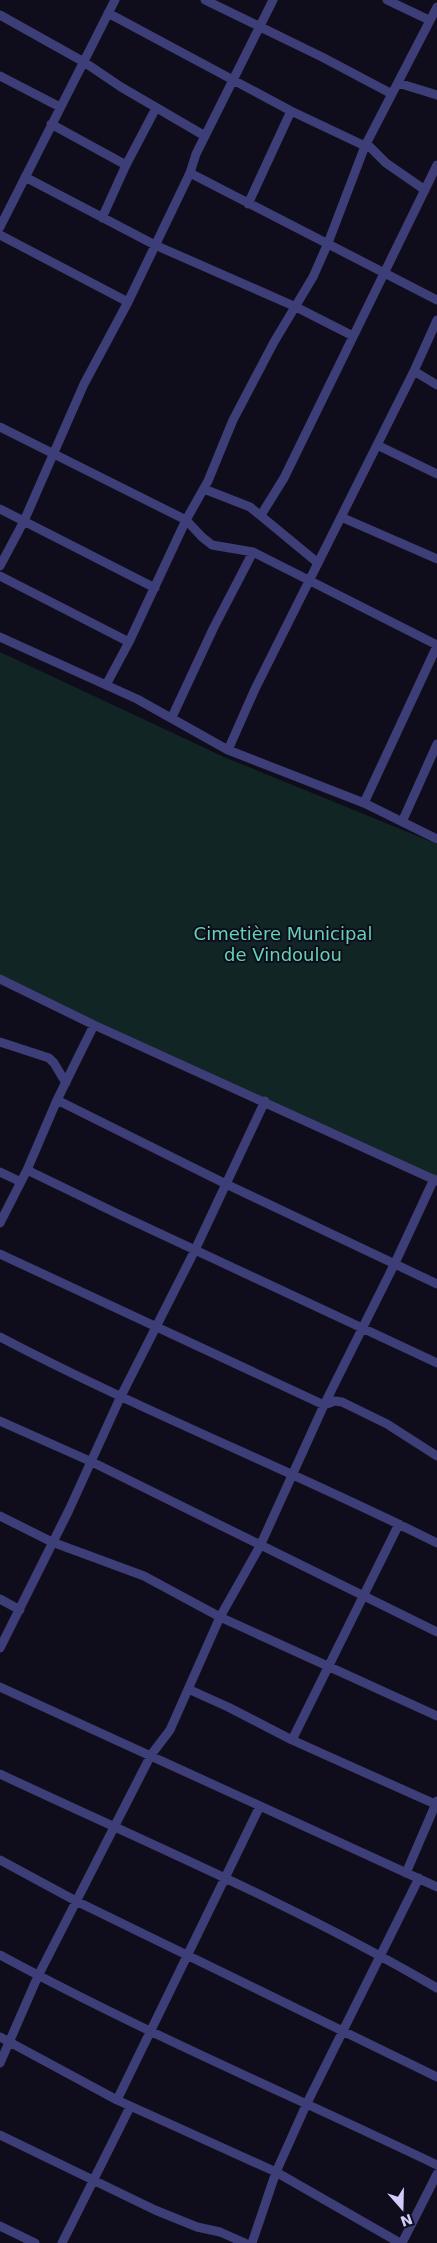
<svg xmlns="http://www.w3.org/2000/svg" width="437" height="2243" font-family="'DejaVu Sans',sans-serif">
	<style>
		.green { fill: #112524 }
		.lines { fill: none; stroke-linecap: round; stroke-linejoin: round }
		.minor { stroke: #3d3d77; stroke-width: 9 }
		.labels { text-anchor: middle; stroke-width: 4; stroke-linejoin: round; paint-order: stroke }
		.park-label { font-size: 18px; fill: #62d2b2; stroke: #0f0d1c }
	</style>
	<rect width="100%" height="100%" fill="#0f0d1c"/>
	<!-- green -->
	<path class="green" d="M0 652 224 757 437 844V1182L0 977Z"/>
	<g class="lines">
		<!-- minor -->
		<path class="minor" d="M205 0 322 57 392 94
			M387 0 429 20
			M108 13 291 111 365 146
			M0 15 84 62 121 87 205 136
			M0 76 60 107
			M398 83 437 95
			M51 124 126 165
			M366 143 386 163 425 190
			M190 173 437 300
			M25 177 155 245 296 307 353 336
			M248 204 291 111
			M102 218 126 165 156 108
			M0 227 115 0
			M0 235 128 302
			M414 371 437 385
			M0 427 186 520 202 537 212 545 253 552 437 645
			M377 445 437 474
			M204 489 250 507 318 563
			M0 509 155 588
			M261 515 284 478 437 165
			M341 517 437 559
			M0 566 24 521 84 384 128 302 190 173 196 154 273 0
			M0 576 129 642
			M0 637 137 699 228 750 364 803 437 839
			M106 685 129 642 186 520 208 481 233 420 274 342 313 277 328 243 365 146 437 7
			M172 717 214 627 253 552
			M228 750 255 689 414 371 437 320
			M364 803 437 646
			M402 822 437 744
			M0 979 94 1025 437 1181
			M0 1042 49 1058 54 1063 66 1083
			M57 1100 226 1184 437 1284
			M27 1170 118 1214 437 1363
			M0 1172 21 1182
			M0 1223 27 1170 57 1100 94 1025
			M0 1254 324 1405 335 1401 342 1402 387 1424 437 1456
			M0 1337C143 1412 293 1471 437 1543
			M0 1421 92 1462 437 1632
			M0 1516 52 1542 144 1576 220 1617 437 1716
			M0 1599 20 1610
			M0 1648 69 1510 120 1398 195 1250 265 1101
			M0 1687 437 1887
			M188 1689 228 1707 292 1740 437 1805
			M292 1740 399 1524
			M0 1774C147 1843 297 1906 437 1988
			M0 1860 76 1901 437 2077
			M406 1873 437 1801
			M0 1955C142 2032 291 2095 437 2165
			M0 2037 117 2100 276 2172 400 2243
			M0 2063 38 1976 151 1755 170 1730 220 1617 260 1546 324 1405 395 1263 434 1179
			M117 2100 260 1806
			M0 2135 155 2210 197 2227 220 2232 245 2243
			M0 2226 35 2243
			M62 2243 130 2107
			M252 2243 276 2172 307 2103 419 1878
			M402 2243 437 2174"/>
	</g>
	<g class="labels">
		<!-- park labels -->
		<g class="park-label">
			<text x="283" y="940">Cimetière Municipal<tspan x="283" dy="21">de Vindoulou</tspan></text>
		</g>
	</g>
	<!-- north arrow -->
	<g transform="translate(402 2208) rotate(160)" stroke="#0f0d1c" stroke-width="4" paint-order="stroke">
	<path d="M0-4L9 19L0 12L-9 19Z" fill="#d1cdfa"/>
	<text y="-8" font-size="14" font-weight="bold" text-anchor="middle" fill="#d1cdfa">N</text>
	</g>
</svg>
